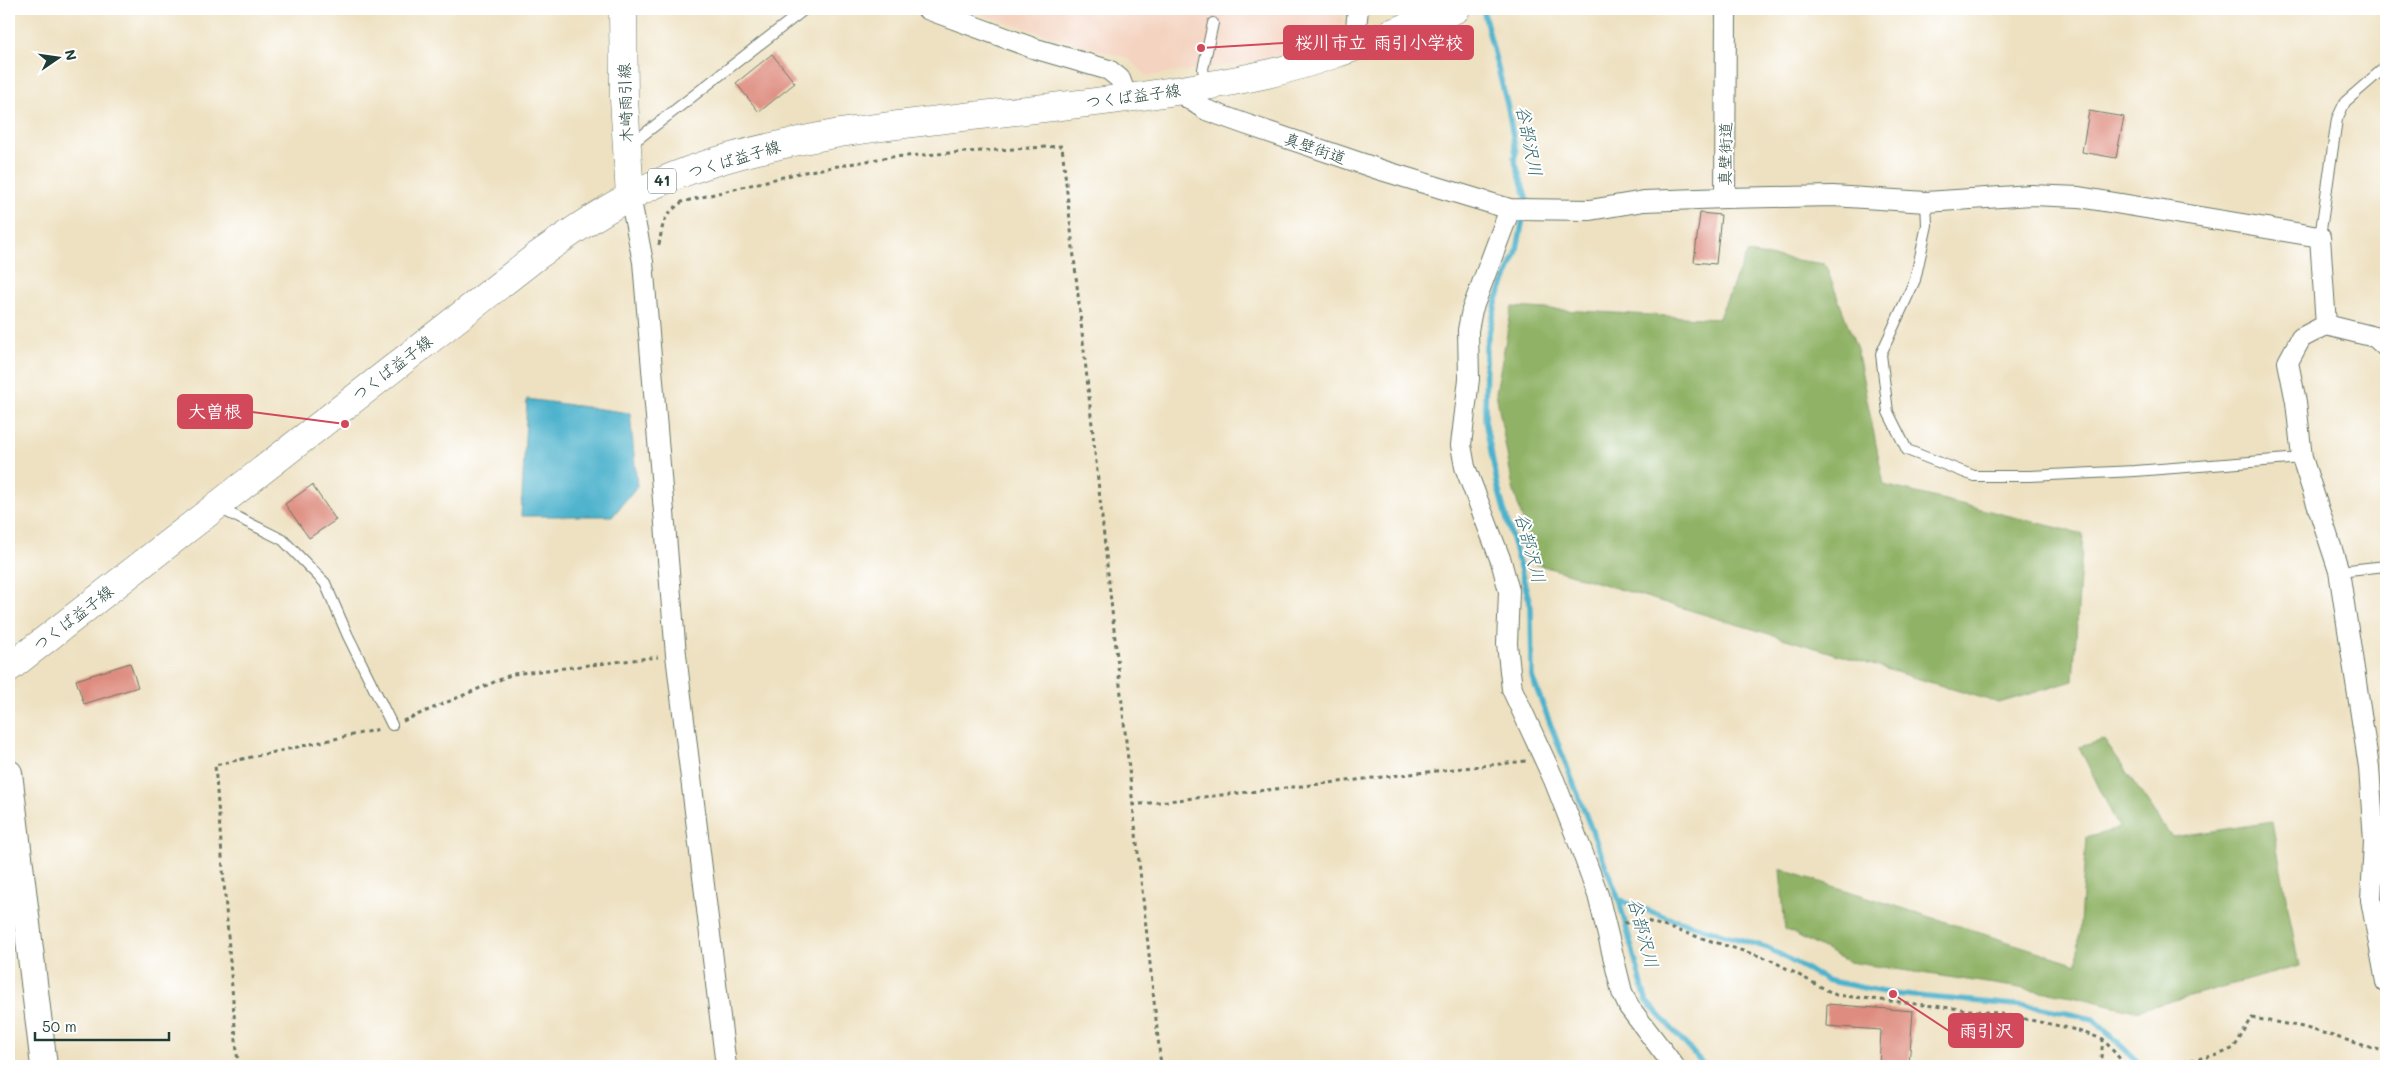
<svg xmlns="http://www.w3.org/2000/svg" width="2395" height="1075" font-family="Mali,'Klee One',sans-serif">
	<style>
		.built { fill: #f4d3c0 }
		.forest { fill: #90b266; stroke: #58784d }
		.water { fill: #4db2cc; stroke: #367880 }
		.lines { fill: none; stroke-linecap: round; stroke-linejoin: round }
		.stream { stroke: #4db2cc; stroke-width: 5.5 }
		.building { fill: #de8c7f }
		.service-casing { stroke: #677665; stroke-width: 12 }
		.minor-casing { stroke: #677665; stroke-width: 22 }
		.tertiary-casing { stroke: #677665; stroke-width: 28 }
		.secondary-casing { stroke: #677665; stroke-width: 29 }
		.primary-casing { stroke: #677665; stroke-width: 29 }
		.path { stroke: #677665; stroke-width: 3; stroke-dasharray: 4 4; stroke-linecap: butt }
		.service { stroke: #fff; stroke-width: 10 }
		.minor { stroke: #fff; stroke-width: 20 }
		.tertiary { stroke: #fff; stroke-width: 26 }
		.secondary { stroke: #fff; stroke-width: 28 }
		.primary { stroke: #fff; stroke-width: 28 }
		.labels { text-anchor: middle; stroke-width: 4; stroke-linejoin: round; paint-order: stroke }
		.shield { fill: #fff; stroke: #627771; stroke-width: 1 }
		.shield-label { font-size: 15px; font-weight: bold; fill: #1f3d34 }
		.street-label { font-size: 16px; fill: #1f3d34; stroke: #fff }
		.water-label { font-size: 18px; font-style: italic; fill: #2f6669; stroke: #fff }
		.leader { fill: none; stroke: #d1495b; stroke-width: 2 }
		.callout-dot { fill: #d1495b; stroke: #fff; stroke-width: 2 }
		.callout { fill: #d1495b; stroke: #d1495b; stroke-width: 2 }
		.callout-label { font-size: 18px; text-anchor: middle; font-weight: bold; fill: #fff }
	</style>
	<rect width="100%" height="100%" fill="#fff"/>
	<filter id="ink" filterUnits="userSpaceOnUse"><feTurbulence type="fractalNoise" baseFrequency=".02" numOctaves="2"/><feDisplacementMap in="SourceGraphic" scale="10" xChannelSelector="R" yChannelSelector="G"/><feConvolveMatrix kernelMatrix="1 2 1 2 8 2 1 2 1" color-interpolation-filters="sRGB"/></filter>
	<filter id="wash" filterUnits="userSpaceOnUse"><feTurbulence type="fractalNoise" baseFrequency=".0096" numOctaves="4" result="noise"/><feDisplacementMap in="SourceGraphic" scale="20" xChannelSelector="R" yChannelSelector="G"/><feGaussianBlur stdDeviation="1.12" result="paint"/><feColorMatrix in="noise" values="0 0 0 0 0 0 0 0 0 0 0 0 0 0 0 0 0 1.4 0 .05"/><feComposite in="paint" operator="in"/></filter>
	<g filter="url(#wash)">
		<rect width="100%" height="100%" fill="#eee1c1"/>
		<!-- built -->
		<path class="built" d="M961 9H1344L1341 37 1276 59 1147 76 1129 59Z"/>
		<!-- forest -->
		<path class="forest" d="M1747 253 1825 264 1857 349 1884 485 2083 534 2073 681 1999 703 1536 564 1513 488 1496 392 1512 307 1718 319Z
			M2104 740 2172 837 2272 822 2299 966 2135 1011 2073 996 1849 962 1785 929 1780 869 2077 964 2086 838 2119 828 2079 747Z"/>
		<!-- water -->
		<path class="water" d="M527 399 630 413 637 486 613 516H521Z"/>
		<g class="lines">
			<!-- stream -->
			<path class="stream" d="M1483 9 1508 108 1516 153 1514 158 1527 200 1516 254 1497 299 1486 346 1485 420 1498 488 1531 607 1532 677 1619 900 1646 1000 1705 1066
				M1619 900 1669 918 1768 948 1826 980 1893 994 2038 1007 2093 1019 2142 1066"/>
		</g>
		<g id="blocks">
			<!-- building -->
			<path class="building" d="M772 54 795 83 759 112 736 83Z
				M2089 111 2124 117 2116 158 2082 152Z
				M1700 213 1721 215 1716 264 1694 262Z
				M312 485 336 520 309 538 285 504Z
				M130 663 138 687 84 704 76 680Z
				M1827 1004 1913 1011 1909 1066H1879L1881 1030 1826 1026Z"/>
		</g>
	</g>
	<g filter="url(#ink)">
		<use href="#blocks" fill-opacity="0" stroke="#677665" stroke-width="1"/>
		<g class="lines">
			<!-- service casing -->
			<g class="service-casing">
				<path id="service" d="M1206 85 1203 69 1213 23
					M630 145 805 9
					M1926 202 1927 225 1915 280 1881 354 1888 412 1907 450 1974 476H2030L2135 471 2302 458
					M2320 237 2337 119 2345 102 2383 69 2386 64
					M219 508 283 540 325 583 348 636 392 725
					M2339 571 2386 566"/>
			</g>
			<!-- minor casing -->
			<g class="minor-casing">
				<path id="minor" d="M927 9 1033 48 1109 70 1120 79 1127 98
					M1354 46 1358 9
					M1177 91 1206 110 1245 124 1381 170 1510 209 1590 210 1644 201 1725 198 1833 196 1926 202 2031 195 2079 197 2320 237 2326 325
					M630 196 643 262 676 655 726 1066
					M1725 198 1726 9
					M1510 209 1472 310 1468 330 1469 379 1461 445 1465 467 1501 561 1509 591 1507 644 1512 689 1554 780 1582 851 1598 895 1622 992 1629 1007 1674 1066
					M2386 347 2375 337 2326 325 2301 338 2288 362 2296 402 2302 458 2339 571 2369 767 2374 841 2371 900 2386 982"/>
			</g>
			<!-- tertiary casing -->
			<g class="tertiary-casing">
				<path id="tertiary" d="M9 773 44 1066"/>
			</g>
			<!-- secondary casing -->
			<g class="secondary-casing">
				<path id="secondary" d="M623 9 624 99 630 196"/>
			</g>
			<!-- primary casing -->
			<g class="primary-casing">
				<path id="primary" d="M9 668 537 256C567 235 597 214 629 197 694 162 769 146 840 133 982 111 1126 105 1267 74 1331 59 1394 31 1456 9"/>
			</g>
			<!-- path -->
			<path class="path" d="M659 245C663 222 663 216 682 202L799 173 889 157 1062 146 1161 1066
				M403 721 513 674 658 657
				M1132 805 1526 761
				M1624 923 1647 921 1769 959 1836 995 1996 1013 2069 1028 2103 1039 2126 1066
				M238 1066 215 765 380 729
				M2100 1066 2103 1040
				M2159 1066 2218 1055 2234 1048 2252 1018 2303 1027 2386 1052"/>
			<!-- service -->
			<use href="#service" class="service"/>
			<!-- minor -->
			<use href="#minor" class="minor"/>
			<!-- tertiary -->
			<use href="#tertiary" class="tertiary"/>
			<!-- secondary -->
			<use href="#secondary" class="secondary"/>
			<!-- primary -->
			<use href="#primary" class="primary"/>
		</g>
	</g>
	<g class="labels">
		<!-- shield labels -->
		<rect class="shield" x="648" y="168.5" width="28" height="25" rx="4"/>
		<g class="shield-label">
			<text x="662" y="186">41</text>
		</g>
		<!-- street labels -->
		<g class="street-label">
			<text transform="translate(1133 96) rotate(-8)" y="6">つくば益子線</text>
			<text transform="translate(625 103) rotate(-92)" y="6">木崎雨引線</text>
			<text transform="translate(1315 148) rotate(19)" y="6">真壁街道</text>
			<text transform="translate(1725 154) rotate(-89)" y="6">真壁街道</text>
			<text transform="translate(734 159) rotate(-17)" y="6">つくば益子線</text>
			<text transform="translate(392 368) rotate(-38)" y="6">つくば益子線</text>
			<text transform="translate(73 618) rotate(-38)" y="6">つくば益子線</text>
		</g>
		<!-- water labels -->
		<g class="water-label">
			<text transform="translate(1529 141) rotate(79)" y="6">谷部沢川</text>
			<text transform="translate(1530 548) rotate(75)" y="6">谷部沢川</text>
			<text transform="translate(1643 933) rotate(75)" y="6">谷部沢川</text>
		</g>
	</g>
	<!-- callouts -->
	<path class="leader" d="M1201 48L1284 43M345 424L252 412M1893 994L1949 1031"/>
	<g class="callout-dot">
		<circle cx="1201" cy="48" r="5"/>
		<circle cx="345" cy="424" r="5"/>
		<circle cx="1893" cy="994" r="5"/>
	</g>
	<g class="callout">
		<rect x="1284" y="26" width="189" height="33" rx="5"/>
		<rect x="178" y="395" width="74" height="33" rx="5"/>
		<rect x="1949" y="1014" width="74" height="33" rx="5"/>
	</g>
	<g class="callout-label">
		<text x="1379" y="49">桜川市立 雨引小学校</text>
		<text x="215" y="418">大曽根</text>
		<text x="1986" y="1037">雨引沢</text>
	</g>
	<!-- margin -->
	<rect width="2395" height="1075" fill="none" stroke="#fff" stroke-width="30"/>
	<!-- north arrow -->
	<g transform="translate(58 58) rotate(77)" stroke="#ffffff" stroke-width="4" paint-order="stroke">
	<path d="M0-4L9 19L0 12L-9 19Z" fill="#1f3d34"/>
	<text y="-8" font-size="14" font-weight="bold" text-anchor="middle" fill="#1f3d34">N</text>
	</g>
	<!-- scale -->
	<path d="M35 1032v8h134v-8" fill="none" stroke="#1f3d34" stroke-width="2.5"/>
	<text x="42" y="1032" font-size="15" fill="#1f3d34" stroke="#ffffff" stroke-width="4" paint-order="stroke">50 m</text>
</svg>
